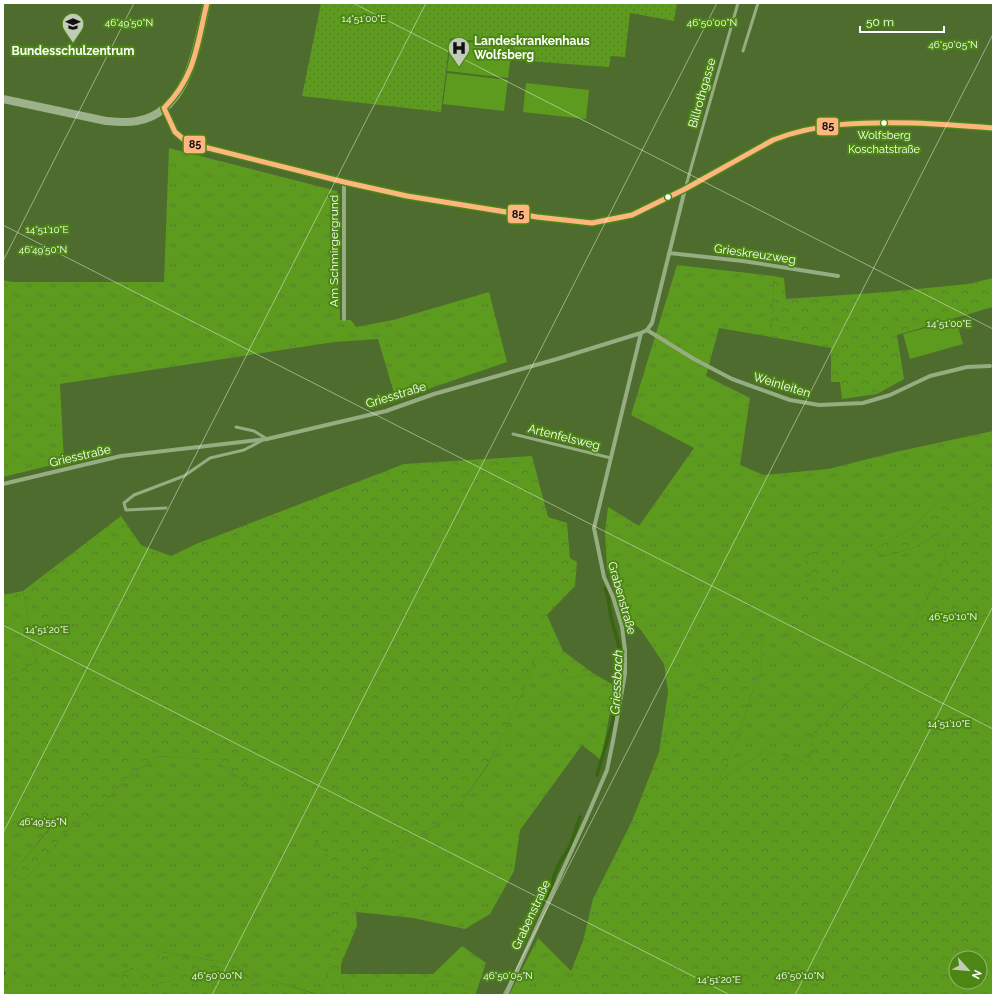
<svg xmlns="http://www.w3.org/2000/svg" width="996" height="998" font-family="Raleway,sans-serif">
	<style>
		.grass { fill: url(#grass-tufts) }
		.forest { fill: url(#forest-crowns); fill-rule: evenodd }
		.park { fill: url(#park-dots) }
		.pitch { fill: #5c9b1e }
		.lines { fill: none; stroke-linecap: round; stroke-linejoin: round }
		.stream { stroke: #38650f; stroke-width: 3.5 }
		.lane { stroke: #96ac81; stroke-width: 3 }
		.street { stroke: #96ac81; stroke-width: 4 }
		.secondary { stroke: #9db18a; stroke-width: 8 }
		.bus-1-casing { stroke: #4c8713; stroke-width: 8 }
		.bus-1 { stroke: #ffb580; stroke-width: 5 }
		.ticks { fill: none; stroke: #fff; stroke-width: 1; stroke-opacity: 0.45 }
		.bus-dot { fill: #fff; stroke: #4c8713; stroke-width: 1.5 }
		.labels { text-anchor: middle; stroke-width: 4; stroke-linejoin: round; paint-order: stroke }
		.bus-label { font-size: 11px; fill: #fff; stroke: #4c8713 }
		.poi-label { font-size: 12px; font-weight: bold; fill: #fff; stroke: #4c8713; text-anchor: start }
		.street-label { font-size: 12px; fill: #fff; stroke: #4c8713 }
		.water-label { font-size: 13px; font-style: italic; fill: #fff; stroke: #4c8713 }
		.ticks-label { font-size: 10px; text-anchor: middle; fill: #fff; stroke: #4c8713; stroke-width: 4; stroke-linejoin: round; paint-order: stroke }
		.line-badge { stroke: #4c8713; stroke-width: 1.5 }
		.pale-badge-label { font-size: 11px; text-anchor: middle; font-weight: bold; fill: #111 }
	</style>
	<defs>
		<pattern id="grass-tufts" width="24" height="20" patternUnits="userSpaceOnUse"><rect width="24" height="20" fill="#5c9b1e"/><path d="M3 7l-1-3M5 7V3M7 7l1-3M15 17l-1-3M17 17v-4M19 17l1-3" fill="none" stroke="#567f2e"/></pattern>
		<pattern id="forest-crowns" width="20" height="18" patternUnits="userSpaceOnUse"><rect width="20" height="18" fill="#5c9b1e"/><path d="M2 6a3 3 0 1 1 6 0M12 15a3 3 0 1 1 6 0" fill="none" stroke="#567f2e"/></pattern>
		<pattern id="park-dots" width="8" height="8" patternUnits="userSpaceOnUse"><rect width="8" height="8" fill="#5c9b1e"/><path d="M2 2h.1M6 6h.1" fill="none" stroke="#567f2e" stroke-width="1.8" stroke-linecap="round"/></pattern>
	</defs>
	<rect width="100%" height="100%" fill="#4d6c2e"/>
	<!-- grass -->
	<path class="grass" d="M169 148 337 191 340 320H351L356 327 393 320 489 292 507 362 396 400 378 339 334 342 60 384 64 462 3 477V280L12 282H164Z
		M677 265 774 276 771 337 719 328 706 376 750 398 740 465 764 475 828 469 900 451 993 431V494L971 504 983 523H948L941 500 910 529 873 550 885 556 912 549 938 534 949 539 939 578 890 664 814 733 810 763 765 751 719 781 739 732 760 670 762 640 730 630 713 678 681 702 659 752 668 692 664 664 641 630 624 615 622 592 607 569 605 532 608 507 639 526 694 448 631 415Z
		M23 591 36 663 3 677V595Z
		M536 656H547L566 679 593 673 615 686 601 760 582 745 520 830 514 871 490 914 465 929 413 918 356 912 372 864 453 815 486 768 498 745 523 691Z
		M160 756 215 760 254 789H272L332 859 331 963 320 995 273 981 260 985 233 964 157 951 174 981 159 983 133 968 118 975 133 995H3V978L6 973 3 969V830L39 821 51 826 12 874 25 880 70 828 87 820 131 774Z
		M538 938 571 971 581 995H509Z
		M462 946 486 963 477 990 445 981 428 982 425 995H345L341 974H433Z"/>
	<!-- forest -->
	<path class="forest" d="M774 276 784 278 786 299 887 292 968 284 993 278V307L897 335 904 379 877 394 842 399 840 382H831V348L771 337Z
		M532 456 548 517 567 523 570 558 577 562 575 586 547 615 563 651 593 673 566 679 547 656H536L523 691 498 745 486 767 453 815 372 864 356 912 357 926 341 964V974L345 995H320L331 963V859L272 789H254L215 760 160 756 131 774 87 820 70 828 25 880 12 874 51 827 39 821 3 830V677L36 663 23 591 121 516 141 545 171 556 196 544 404 464Z
		M993 494V995H581L571 971 583 941 593 899 632 821 659 752 681 702 713 678 696 666 707 640 730 629 762 640 760 670 739 732 719 781 765 751 810 763 814 733 890 664 939 578 949 539 938 534 912 549 885 556 873 550 910 529 941 500 956 498 960 505 948 523H983L971 504ZM956 958H980V982H956Z
		M823 546 838 551 849 567 832 604 809 625 807 637 794 651 781 641 786 637 792 621 785 615 787 605 796 602 800 588 812 575 803 559Z
		M156 951 233 964 260 985 273 981 318 995H133L118 975 134 968 159 983 174 981Z
		M445 981 477 990 475 995H425L428 982Z"/>
	<!-- park -->
	<path class="park" d="M321 3H677L674 21 630 13 625 57 611 56 609 67 512 60 513 45 450 38 441 112 302 96Z"/>
	<!-- pitch -->
	<path class="pitch" d="M451 40 512 47 508 78 447 71Z
		M447 73 508 80 504 111 443 104Z
		M526 83 589 90 586 119 523 112Z
		M956 320 963 344 910 359 903 334Z"/>
	<g class="lines">
		<!-- stream -->
		<path class="stream" d="M597 775 613 721 619 661 620 650 611 617 608 597 605 588
			M540 907 552 887 554 876 559 864 570 846 580 817"/>
		<!-- lane -->
		<path class="lane" d="M743 51 758 3
			M685 189 738 3
			M236 427 254 431 267 439
			M513 434 611 458
			M166 508 126 510 124 503 134 495 184 476 210 458 244 450 263 440"/>
		<!-- street -->
		<path class="street" d="M164 108C171 125 172 132 188 143L344 182 407 196 537 217 592 223 632 215 685 189 773 140C813 122 858 122 902 123 932 124 963 125 993 128
			M344 182V319
			M669 253 743 261 838 276
			M647 330 694 359 732 379 790 400 819 405 863 403 890 395 930 376 967 367 990 366
			M3 484 121 456 267 439 386 411 434 394 557 359 641 333 647 330 652 323 685 189
			M506 995 586 819 607 770 613 741 625 674V650L622 627 613 597 604 577 594 528 641 333"/>
		<!-- secondary -->
		<path class="secondary" d="M3 99 106 121C117 122 127 123 137 121 189 112 197 44 207 3"/>
		<!-- bus-1 casing -->
		<g class="bus-1-casing">
			<path id="bus-1" d="M207 3C197 44 196 76 164 108L175 132 188 143 344 182 407 196 537 217 592 223 632 215 685 189 773 140C819 122 866 122 914 123 940 124 967 126 993 128"/>
		</g>
		<!-- bus-1 -->
		<use href="#bus-1" class="bus-1"/>
	</g>
	<!-- ticks -->
	<path class="ticks" d="M353 3 993 329M3 225 993 729M3 261 134 3M3 625 730 995M3 833 426 3M212 995 717 3M503 995 993 34M795 995 993 606"/>
	<!-- icons -->
	<defs>
		<g id="university-pin" transform="scale(1.15)"><path d="M0 17L-7.5 6A9.5 9.5 0 1 1 7.5 6Z" fill="#c1ccb6" stroke="#4c8713"/><path d="M0-5L7-2L0 1L-7-2ZM-4 1L0 2.5L4 1V4Q0 6-4 4Z" fill="#111"/></g>
		<g id="hospital-pin" transform="scale(1.15)"><path d="M0 17L-7.5 6A9.5 9.5 0 1 1 7.5 6Z" fill="#c1ccb6" stroke="#4c8713"/><path d="M-5-5h3v3.5h4V-5h3V5h-3V1.5h-4V5h-3Z" fill="#111"/></g>
	</defs>
	<g fill-rule="evenodd">
		<use href="#university-pin" x="73" y="24"/>
		<use href="#hospital-pin" x="459" y="48"/>
	</g>
	<!-- markers -->
	<g class="bus-dot">
		<circle cx="884" cy="123" r="3.5"/>
		<circle cx="668" cy="197" r="3.5"/>
	</g>
	<g class="labels">
		<!-- bus labels -->
		<g class="bus-label">
			<text x="884" y="139">Wolfsberg<tspan x="884" dy="14">Koschatstraße</tspan></text>
		</g>
		<!-- poi labels -->
		<g class="poi-label">
			<text x="474" y="45">Landeskrankenhaus<tspan x="474" dy="14">Wolfsberg</tspan></text>
			<text x="73" y="55" text-anchor="middle">Bundesschulzentrum</text>
		</g>
		<!-- street labels -->
		<g class="street-label">
			<text transform="translate(702 93) rotate(-74)" y="4">Billrothgasse</text>
			<text transform="translate(334 251) rotate(-90)" y="4">Am Schmirgergrund</text>
			<text transform="translate(755 254) rotate(8)" y="4">Grieskreuzweg</text>
			<text transform="translate(782 385) rotate(17)" y="4">Weinleiten</text>
			<text transform="translate(396 395) rotate(-17)" y="4">Griesstraße</text>
			<text transform="translate(564 437) rotate(14)" y="4">Artenfelsweg</text>
			<text transform="translate(80 456) rotate(-13)" y="4">Griesstraße</text>
			<text transform="translate(622 598) rotate(74)" y="4">Grabenstraße</text>
			<text transform="translate(531 915) rotate(-65)" y="4">Grabenstraße</text>
		</g>
		<!-- water labels -->
		<g class="water-label">
			<text transform="translate(616 682) rotate(-87)" y="5">Griessbach</text>
		</g>
	</g>
	<g class="ticks-label">
		<text x="364" y="22">14°51'00"E</text>
		<text x="129" y="26">46°49'50"N</text>
		<text x="712" y="26">46°50'00"N</text>
		<text x="953" y="48">46°50'05"N</text>
		<text x="47" y="233">14°51'10"E</text>
		<text x="43" y="253">46°49'50"N</text>
		<text x="949" y="327">14°51'00"E</text>
		<text x="953" y="620">46°50'10"N</text>
		<text x="47" y="633">14°51'20"E</text>
		<text x="949" y="727">14°51'10"E</text>
		<text x="43" y="825">46°49'55"N</text>
		<text x="217" y="979">46°50'00"N</text>
		<text x="508" y="979">46°50'05"N</text>
		<text x="800" y="979">46°50'10"N</text>
		<text x="719" y="983">14°51'20"E</text>
	</g>
	<g class="line-badge">
		<rect x="816" y="117" width="23" height="19" rx="4" fill="#ffb580"/>
		<rect x="183" y="135" width="23" height="19" rx="4" fill="#ffb580"/>
		<rect x="507" y="204" width="23" height="20" rx="4" fill="#ffb580"/>
	</g>
	<g class="pale-badge-label">
		<text x="828" y="130">85</text>
		<text x="195" y="148">85</text>
		<text x="518" y="218">85</text>
	</g>
	<!-- border -->
	<rect width="996" height="998" fill="none" stroke="#ffffff" stroke-width="8"/>
	<!-- north arrow -->
	<g transform="translate(968 970) rotate(117)"><circle r="19" fill="#4c8713" stroke="#94b771"/>
	<path d="M0-3L7 15L0 10L-7 15Z" fill="#c1ccb6"/>
	<text y="-6" font-size="11" font-weight="bold" text-anchor="middle" fill="#ffffff">N</text>
	</g>
	<!-- scale -->
	<path d="M860 26v6h84v-6" fill="none" stroke="#ffffff" stroke-width="2"/>
	<text x="866" y="26" font-size="12" fill="#ffffff" stroke="#4c8713" stroke-width="3" paint-order="stroke">50 m</text>
</svg>
